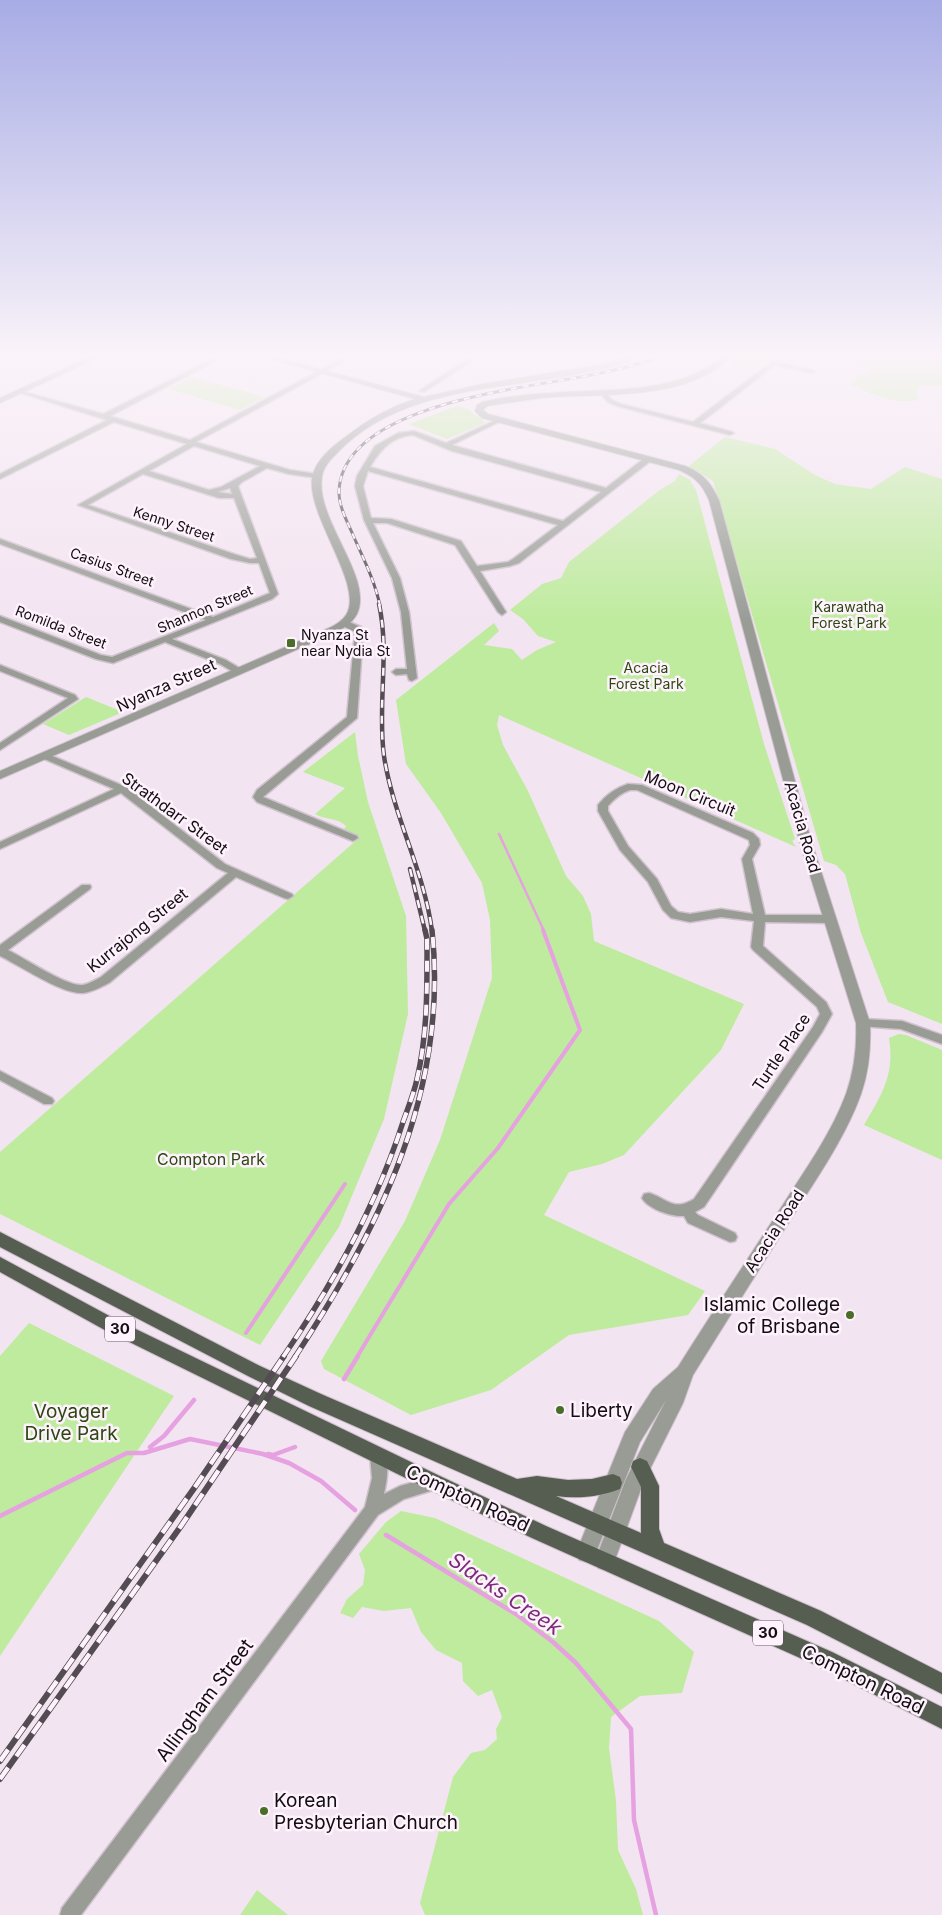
<svg xmlns="http://www.w3.org/2000/svg" width="942" height="1915" font-family="Inter,sans-serif">
	<style>
		.green { fill: #beeb9d }
		.lines { fill: none; stroke-linecap: round; stroke-linejoin: round }
		.stream-far2 { stroke: #e6a1e1; stroke-width: 2.5 }
		.stream-far1 { stroke: #e6a1e1; stroke-width: 4 }
		.stream { stroke: #e6a1e1; stroke-width: 4.5 }
		.minor-casing { stroke: #cfc2cd; stroke-width: 3 }
		.tertiary-casing { stroke: #cfc2cd; stroke-width: 2 }
		.primary-casing { stroke: #cfc2cd; stroke-width: 2 }
		.minor { fill: #989c95; fill-rule: evenodd }
		.tertiary { fill: #989c95; fill-rule: evenodd }
		.primary { fill: #565d51; fill-rule: evenodd }
		.rail-far3-casing { stroke: #544c53; stroke-width: 3 }
		.rail-far2-casing { stroke: #544c53; stroke-width: 4.5 }
		.rail-far1-casing { stroke: #544c53; stroke-width: 5.5 }
		.rail-casing { stroke: #544c53; stroke-width: 6 }
		.rail-far3 { stroke: #fef2fd; stroke-width: 2; stroke-dasharray: 6; stroke-linecap: butt }
		.rail-far2 { stroke: #fef2fd; stroke-width: 2.5; stroke-dasharray: 8; stroke-linecap: butt }
		.rail-far1 { stroke: #fef2fd; stroke-width: 4; stroke-dasharray: 11; stroke-linecap: butt }
		.rail { stroke: #fef2fd; stroke-width: 4.5; stroke-dasharray: 14; stroke-linecap: butt }
		.poi-dot { fill: #496e27; stroke: #fef2fd; stroke-width: 2 }
		.labels { text-anchor: middle; stroke-width: 5; stroke-linejoin: round; paint-order: stroke }
		.far-street-label { font-size: 14px; fill: #120d11; stroke: #fef2fd }
		.far-park-label { font-size: 14px; fill: #2c4810; stroke: #fef2fd }
		.far-poi-label { font-size: 14px; fill: #120d11; stroke: #fef2fd; text-anchor: start }
		.shield { fill: #fef2fd; stroke: #595258; stroke-width: 1 }
		.shield-label { font-size: 15px; font-weight: bold; fill: #120d11 }
		.street-label { font-size: 16px; fill: #120d11; stroke: #fef2fd }
		.park-label { font-size: 16px; fill: #2c4810; stroke: #fef2fd }
		.near-poi-label { font-size: 19px; fill: #120d11; stroke: #fef2fd; text-anchor: start }
		.near-park-label { font-size: 19px; fill: #2c4810; stroke: #fef2fd }
		.near-street-label { font-size: 19px; fill: #120d11; stroke: #fef2fd }
		.near-water-label { font-size: 21px; font-style: italic; fill: #7b2c79; stroke: #fef2fd }
	</style>
	<rect width="100%" height="100%" fill="#f3e4f1"/>
	<!-- green -->
	<path class="green" d="M737 356H765L768 359 752 372 751 369 746 366 730 365Z
		M829 356H942V386L923 385 916 391 918 400C895 405 871 394 850 384L856 378 854 375H867L871 371 867 366Z
		M192 377 264 397 240 410 168 389Z
		M457 406 469 409C473 417 483 417 485 423L447 439 409 424Z
		M725 437 775 449 815 475 835 484 871 489 905 467 942 479V1024L888 1002 861 933 845 874 836 865 824 861 713 481 689 466Z
		M679 474 690 480 696 490 764 744 795 839 792 841 796 847 499 715 497 725 503 745 528 791 566 876 583 896 591 914 594 941 744 1004 721 1050 624 1155 602 1164 569 1172 544 1215 705 1291 688 1315 569 1335 491 1390 411 1415 324 1369 321 1361 405 1221 440 1140 492 978 490 920 482 883 441 813 406 764 396 700 494 623 499 631 484 645 512 649 522 660 537 650 556 642 538 636 523 619 510 610 542 584 561 578 569 562 661 489 675 481Z
		M86 697 123 712 69 735 43 724Z
		M355 732 358 756 368 802 406 916 408 1014 384 1119 339 1227 260 1345 0 1214V1152L359 838 343 831 346 826C339 818 325 820 315 814L345 788 303 772Z
		M899 1034 906 1035 942 1050V1160L864 1125C882 1094 895 1074 889 1038Z
		M29 1323 174 1396 0 1656V1356Z
		M401 1511 435 1518 659 1621 694 1652 682 1693 640 1696 611 1717 609 1748 616 1801 618 1850 636 1889 643 1915H425L420 1903 453 1777 471 1753 485 1750 497 1739 496 1729 502 1717 492 1690 478 1696 463 1681 462 1663 436 1650 421 1632 411 1608 384 1611 362 1607 353 1618 340 1613 347 1599 363 1585 365 1570 359 1554 386 1522Z
		M257 1890 288 1915H240Z"/>
	<g class="lines">
		<!-- stream-far2 -->
		<path class="stream-far2" d="M499 834 544 931"/>
		<!-- stream-far1 -->
		<path class="stream-far1" d="M246 1333 345 1184
			M357 1357 449 1204 498 1148 580 1030 543 930"/>
		<!-- stream -->
		<path class="stream" d="M344 1379 358 1356
			M150 1447 164 1436 194 1400
			M268 1454 273 1455 295 1447
			M0 1516 127 1453H144L190 1439 263 1454 289 1463 321 1481 355 1510
			M386 1535 516 1614 553 1642 576 1663 631 1729 634 1820 656 1915"/>
		<!-- minor casing -->
		<g class="minor-casing">
			<path id="minor" d="M218 356H226L110 416 190 440 346 356H354L196 442 290 470 317 474 321 476 317 478 289 474 267 468 242 482 238 486 278 594 272 599 172 639 226 660 241 669V673H235L220 664 165 642 113 663 96 659 0 622V616L101 655 112 657 206 620 0 544V539L213 617 270 593 259 563H250L231 559 78 505 187 444 114 422 0 479V474L107 420 21 393V391L103 414ZM194 446 260 466 221 487 209 490 149 471ZM143 474 219 498H234L257 558 250 559 237 555 88 505ZM230 488 232 494 218 492Z
				M472 356H480L424 392 419 391Z
				M779 356H786L779 362 815 371 812 373 775 365 700 423 732 432 734 433 730 435 617 406 608 402 599 392 604 391 612 400 621 404 693 422Z
				M498 419 503 420 452 445 606 488 646 457 653 459 519 563 510 566 480 571 506 612 502 615 498 612 455 545 387 523H373L400 578 409 612 417 678 412 681 409 680 407 674 396 675 392 672 396 669H407L401 612 392 578 364 520 355 486 357 476 375 446 398 433 414 431 446 443ZM413 435 452 451 601 492 563 521 370 467C381 449 391 437 413 435ZM368 471 558 525 513 559 508 562 477 566 461 541 391 519 371 518 363 486Z
				M344 620 361 627 363 632 357 718 263 797 357 836 358 838 353 841 257 802 253 797 257 790 347 717 355 632 341 625V621Z
				M0 665 75 695 78 699 0 750V743L68 698 0 671Z
				M45 753 126 787 225 864 292 894 293 896 288 899 284 898 236 877 109 983C101 987 92 992 83 993 63 995 19 965 0 956V945L82 885H90L91 887 90 889 8 950C24 958 67 987 83 985 89 984 95 980 101 977L228 873 217 868 121 793 0 849V842L114 789 42 758 40 756Z
				M628 784 642 785 753 833 759 839 760 845 752 859 765 915H830L835 919 830 923 765 922 763 946 826 1002 832 1014 822 1032 704 1207 695 1212 698 1215 735 1233 737 1237 735 1241 730 1242 688 1223 684 1216C672 1217 648 1209 642 1198L644 1194 649 1193C668 1199 673 1212 694 1199L813 1027 820 1014 817 1007 753 950 751 947 754 921 721 917 690 922 671 918 663 910 648 882 620 850 598 811V805C606 795 616 788 628 784ZM630 790H637L749 840 750 845 742 859 753 914 721 909 690 914 678 912 671 906 657 879 628 846 608 811V806C614 799 621 793 630 790Z
				M863 1019 902 1021 942 1035V1044L901 1029 859 1026 857 1023Z
				M0 1071 52 1098 54 1101 52 1104H44L0 1080Z
				M378 1448 383 1450C390 1464 387 1480 384 1494L400 1486 435 1476 440 1478 443 1483 440 1488 404 1499 378 1515 81 1915H60L62 1908 365 1507 372 1478 370 1455 373 1450Z"/>
		</g>
		<!-- tertiary casing -->
		<g class="tertiary-casing">
			<path id="tertiary" d="M91 356H102L0 403V398Z
				M258 356H272L424 397 482 384 598 365 627 356H640C626 366 595 370 578 374 497 390 400 388 338 452 331 459 323 467 322 477 315 520 374 577 357 614 351 625 339 631 328 636L0 779V771L320 632C329 628 340 624 346 615 365 586 307 517 312 478 315 460 334 445 348 435 369 419 390 407 415 399Z
				M722 356H731C691 400 606 394 552 397 530 399 509 403 487 406L483 410 488 414 685 466C703 473 711 483 719 500L811 840 870 1023C871 1048 869 1071 861 1094 847 1134 819 1175 796 1211 762 1265 727 1320 693 1375L683 1403 644 1481 612 1568 605 1570 598 1568 595 1561 626 1479 666 1400 640 1442 593 1560 586 1562 579 1560 576 1553 625 1432 653 1389 678 1367C713 1311 750 1256 786 1200 807 1167 832 1132 846 1094 854 1071 857 1048 856 1023L799 840 709 500C702 484 695 477 679 470L482 418 475 411 477 405 482 402C504 397 528 394 550 393 607 388 676 396 722 356Z"/>
		</g>
		<!-- primary casing -->
		<g class="primary-casing">
			<path id="primary" d="M0 1232 260 1366 321 1394 517 1479 537 1476 568 1480 592 1479 613 1474 620 1477 622 1483 620 1489C599 1497 578 1499 556 1496L641 1533V1487L631 1467 633 1461 640 1458 647 1461 659 1486V1529L664 1543 821 1611 942 1673V1694L807 1625 309 1406 248 1376 0 1247Z
				M0 1257 115 1319 442 1477 546 1526 832 1652 942 1707V1729L818 1666 532 1538 428 1489 103 1329 0 1272Z"/>
		</g>
		<!-- minor -->
		<use href="#minor" class="minor"/>
		<!-- tertiary -->
		<use href="#tertiary" class="tertiary"/>
		<!-- primary -->
		<use href="#primary" class="primary"/>
		<!-- rail-far3 casing -->
		<g class="rail-far3-casing">
			<path id="rail-far3" d="M380 606C375 581 363 558 353 535 347 521 339 507 339 492 341 406 518 389 580 377 608 372 635 366 661 356"/>
		</g>
		<!-- rail-far2 casing -->
		<g class="rail-far2-casing">
			<path id="rail-far2" d="M379 604C390 654 377 705 384 756 393 816 424 870 432 931
				M410 869 425 931"/>
		</g>
		<!-- rail-far1 casing -->
		<g class="rail-far1-casing">
			<path id="rail-far1" d="M283 1357C333 1284 376 1206 403 1122 408 1108 414 1093 417 1079 428 1032 427 986 427 939L425 930
				M295 1357C380 1228 449 1089 432 930"/>
		</g>
		<!-- rail casing -->
		<g class="rail-casing">
			<path id="rail" d="M0 1761 195 1487 284 1356
				M0 1779 181 1526 296 1356"/>
		</g>
		<!-- rail-far3 -->
		<use href="#rail-far3" class="rail-far3"/>
		<!-- rail-far2 -->
		<use href="#rail-far2" class="rail-far2"/>
		<!-- rail-far1 -->
		<use href="#rail-far1" class="rail-far1"/>
		<!-- rail -->
		<use href="#rail" class="rail"/>
	</g>
	<!-- sky -->
	<linearGradient id="sky" x2="0" y2="1"><stop stop-color="#a7ace5"/><stop offset="0.57" stop-color="#faf3f9"/><stop offset="1" stop-color="#faf3f9" stop-opacity="0"/></linearGradient>
	<rect width="942" height="624" fill="url(#sky)"/>
	<!-- markers -->
	<g class="poi-dot">
		<rect x="286" y="638" width="10" height="10" rx="2.5"/>
		<circle cx="850" cy="1315" r="5"/>
		<circle cx="560" cy="1410" r="5"/>
		<circle cx="264" cy="1811" r="5"/>
	</g>
	<g class="labels">
		<!-- far-street labels -->
		<g class="far-street-label">
			<text transform="translate(174 524) rotate(18)" y="5">Kenny Street</text>
			<text transform="translate(112 567) rotate(20)" y="5">Casius Street</text>
			<text transform="translate(205 609) rotate(-23)" y="5">Shannon Street</text>
			<text transform="translate(61 627) rotate(21)" y="5">Romilda Street</text>
		</g>
		<!-- far-park labels -->
		<g class="far-park-label">
			<text x="849" y="612">Karawatha<tspan x="849" dy="16">Forest Park</tspan></text>
			<text x="646" y="673">Acacia<tspan x="646" dy="16">Forest Park</tspan></text>
		</g>
		<!-- far-poi labels -->
		<g class="far-poi-label">
			<text x="301" y="640">Nyanza St<tspan x="301" dy="16">near Nydia St</tspan></text>
		</g>
		<!-- shield labels -->
		<g class="shield">
			<rect x="105" y="1316.5" width="30" height="25" rx="4"/>
			<rect x="753" y="1620.5" width="30" height="25" rx="4"/>
		</g>
		<g class="shield-label">
			<text x="120" y="1334">30</text>
			<text x="768" y="1638">30</text>
		</g>
		<!-- street labels -->
		<g class="street-label">
			<text transform="translate(166 685) rotate(-24)" y="6">Nyanza Street</text>
			<text transform="translate(690 793) rotate(22)" y="6">Moon Circuit</text>
			<text transform="translate(175 813) rotate(36)" y="6">Strathdarr Street</text>
			<text transform="translate(803 827) rotate(74)" y="6">Acacia Road</text>
			<text transform="translate(137 930) rotate(-39)" y="6">Kurrajong Street</text>
			<text transform="translate(781 1052) rotate(-56)" y="6">Turtle Place</text>
			<text transform="translate(774 1231) rotate(-57)" y="6">Acacia Road</text>
		</g>
		<!-- park labels -->
		<g class="park-label">
			<text x="211" y="1165">Compton Park</text>
		</g>
		<!-- near-poi labels -->
		<g class="near-poi-label">
			<text x="840" y="1311" text-anchor="end">Islamic College<tspan x="840" dy="22">of Brisbane</tspan></text>
			<text x="570" y="1417">Liberty</text>
			<text x="274" y="1807">Korean<tspan x="274" dy="22">Presbyterian Church</tspan></text>
		</g>
		<!-- near-park labels -->
		<g class="near-park-label">
			<text x="71" y="1418">Voyager<tspan x="71" dy="22">Drive Park</tspan></text>
		</g>
		<!-- near-street labels -->
		<g class="near-street-label">
			<text transform="translate(468 1498) rotate(25)" y="7">Compton Road</text>
			<text transform="translate(863 1679) rotate(26)" y="7">Compton Road</text>
			<text transform="translate(204 1700) rotate(-53)" y="7">Allingham Street</text>
		</g>
		<!-- near-water labels -->
		<g class="near-water-label">
			<text transform="translate(505 1594) rotate(34)" y="7">Slacks Creek</text>
		</g>
	</g>
</svg>
